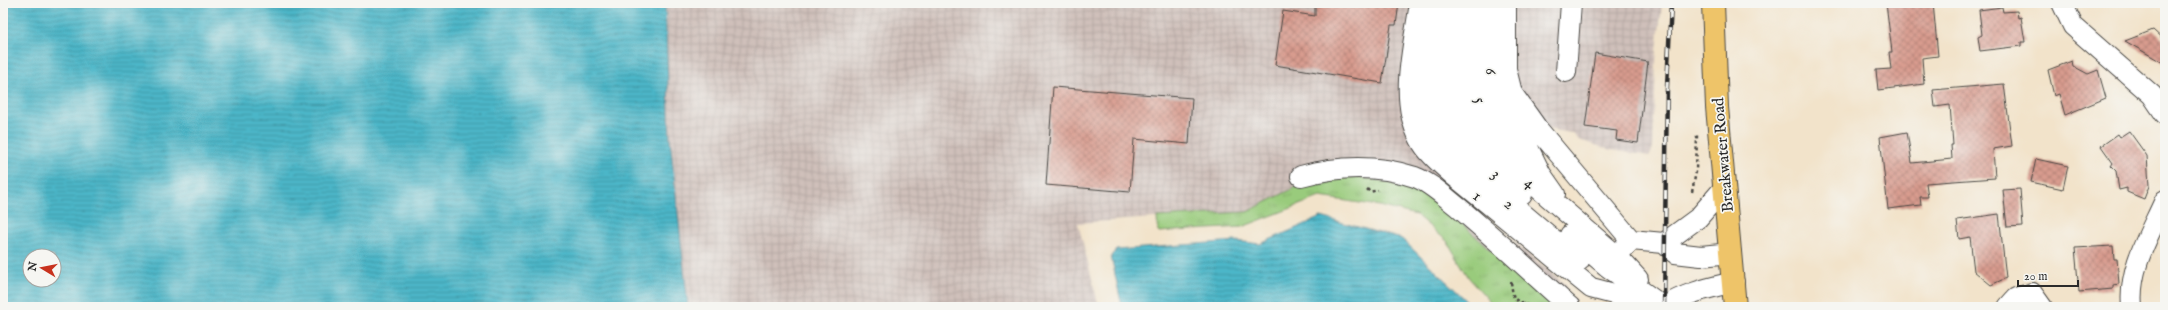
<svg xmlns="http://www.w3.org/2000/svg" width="2168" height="310" font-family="'IM FELL English',serif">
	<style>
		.industrial { fill: url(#industrial-grid) }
		.grass { fill: url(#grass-tufts); stroke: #627b53 }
		.water { fill: url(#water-rules); stroke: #3b707a; fill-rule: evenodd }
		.building { fill: url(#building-cross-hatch) }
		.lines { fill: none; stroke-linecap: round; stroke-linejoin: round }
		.minor-casing { stroke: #494743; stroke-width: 22 }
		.highway-casing { stroke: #494743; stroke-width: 24 }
		.path { stroke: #494743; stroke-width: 2.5; stroke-dasharray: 3 3; stroke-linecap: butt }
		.minor { stroke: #fff; stroke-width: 20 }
		.highway { stroke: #eec469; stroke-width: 22 }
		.rail-casing { stroke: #2b2b2b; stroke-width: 4.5 }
		.rail { stroke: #f6f6f2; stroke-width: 3; stroke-dasharray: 9; stroke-linecap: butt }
		.labels { text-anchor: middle; stroke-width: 3.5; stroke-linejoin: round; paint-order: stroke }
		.street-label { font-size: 16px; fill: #2b2b2b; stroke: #f6f6f2 }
	</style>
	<defs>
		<pattern id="industrial-grid" width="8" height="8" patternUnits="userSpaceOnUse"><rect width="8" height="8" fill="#cfc0ba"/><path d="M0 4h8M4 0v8" fill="none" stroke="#b2a5a0"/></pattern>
		<pattern id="grass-tufts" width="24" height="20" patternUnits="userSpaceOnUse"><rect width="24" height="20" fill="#99cb7b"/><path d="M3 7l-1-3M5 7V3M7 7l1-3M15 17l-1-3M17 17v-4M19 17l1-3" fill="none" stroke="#84ae6a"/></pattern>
		<pattern id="water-rules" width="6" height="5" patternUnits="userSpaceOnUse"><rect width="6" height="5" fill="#4bb6c8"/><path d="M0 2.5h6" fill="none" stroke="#3f94a3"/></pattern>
		<pattern id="building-cross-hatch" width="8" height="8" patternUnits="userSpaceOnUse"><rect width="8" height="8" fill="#d89b8e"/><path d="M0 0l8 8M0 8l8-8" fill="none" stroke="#af7f74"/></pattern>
	</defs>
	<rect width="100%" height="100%" fill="#f6f6f2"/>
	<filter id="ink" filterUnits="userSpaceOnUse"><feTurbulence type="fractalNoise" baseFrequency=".025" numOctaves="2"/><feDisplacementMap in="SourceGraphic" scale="8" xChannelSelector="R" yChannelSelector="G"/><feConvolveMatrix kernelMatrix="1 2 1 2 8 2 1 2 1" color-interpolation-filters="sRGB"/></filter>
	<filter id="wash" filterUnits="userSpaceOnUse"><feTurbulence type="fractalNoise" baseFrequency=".012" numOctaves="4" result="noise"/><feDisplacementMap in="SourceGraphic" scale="16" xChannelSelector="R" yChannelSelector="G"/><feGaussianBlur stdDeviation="0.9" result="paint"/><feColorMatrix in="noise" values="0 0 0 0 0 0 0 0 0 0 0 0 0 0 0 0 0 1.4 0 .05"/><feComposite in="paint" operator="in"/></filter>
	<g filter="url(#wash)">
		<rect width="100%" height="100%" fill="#f2e3ca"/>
		<!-- industrial -->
		<path class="industrial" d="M665 3H1662L1656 60 1653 147 1650 156 1612 150 1579 140 1572 133 1546 129 1478 212 1567 286 1551 305 1450 213 1421 193 1391 183 1358 177 1310 180 1247 212 1078 223 1099 307H688L670 139Z"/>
		<!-- grass -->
		<path class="grass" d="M1358 177 1391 183 1421 193 1450 213 1553 307H1495L1469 278 1447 241 1416 215 1380 206 1320 197 1242 227 1158 232 1157 217 1247 212 1310 180Z"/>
		<!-- water -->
		<path class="water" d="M3 3H665L670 139 688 307H3ZM30 256H54V280H30Z
			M1321 217 1402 239 1467 301 1469 307H1122L1111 256 1116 250 1236 241 1260 244Z"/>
		<g id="blocks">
			<!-- building -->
			<path class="building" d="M1315 3H1399L1396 25H1391L1382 83 1275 65 1283 11 1315 16Z
				M1886 3H1933L1938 56 1922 58 1924 84 1878 90 1876 70 1891 69 1889 52H1892Z
				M2002 7 2003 12 2017 11 2018 18 2021 17 2025 42H2021V46L1980 51 1978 37 1982 35 1979 10Z
				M2153 30 2165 41V64L2125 41Z
				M1595 53 1648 62 1638 143 1616 140 1617 131 1585 127Z
				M2072 61 2073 66 2088 74 2098 70 2106 98 2065 115 2059 94 2054 96 2048 70Z
				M2004 84 2012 146 1993 149 1995 178 1926 183 1928 197H1920L1921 205 1888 209 1880 137 1907 132 1912 163 1952 159 1951 145H1953L1950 105 1935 107 1933 90Z
				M1053 87 1192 98 1189 144 1134 139 1130 192 1046 185Z
				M2129 131 2147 156 2149 186 2144 199 2127 192V188L2119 190 2116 171 2111 166 2113 163 2101 146 2118 134 2120 137Z
				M2036 159 2068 166 2063 189 2031 182Z
				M2020 189 2023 226 2007 227 2003 190Z
				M1999 214 2006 278 1991 285 1974 271 1970 237 1959 239 1957 220Z
				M2113 246 2114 259H2117L2119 284 2113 285V289L2079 292 2075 248Z"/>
		</g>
	</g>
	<g filter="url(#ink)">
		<use href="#blocks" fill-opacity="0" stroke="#494743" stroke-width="1"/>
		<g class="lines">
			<!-- minor casing -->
			<g class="minor-casing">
				<path id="minor" d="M1420 3C1414 45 1398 99 1420 139 1427 153 1441 164 1453 175L1591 288 1663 307
					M1434 3C1429 43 1415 96 1438 133 1445 145 1454 154 1464 164L1579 261
					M1448 3C1445 40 1435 93 1454 127 1469 155 1498 175 1522 195
					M1463 3C1457 58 1452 101 1489 146L1617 256 1638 279
					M1477 3C1473 46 1469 95 1496 131 1506 145 1522 156 1534 168
					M1491 3 1489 53 1493 80 1502 106 1511 123 1525 141 1541 174 1555 194
					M1506 3V69L1512 93 1537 128 1631 240
					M2062 3 2073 26 2152 95 2165 114
					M1566 72 1571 3
					M1301 176C1338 166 1378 165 1415 177 1431 183 1446 198 1459 208 1497 240 1533 274 1570 307
					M1570 235 1608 267 1654 300
					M1664 243 1675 253 1701 256 1731 253
					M1623 249 1631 240 1664 243 1698 218 1724 188
					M1664 307C1685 293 1709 288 1734 282
					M2008 307 2016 298 2032 293 2042 307
					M2132 307C2128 268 2150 234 2165 200"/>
			</g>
			<!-- highway casing -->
			<g class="highway-casing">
				<path id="highway" d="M1713 3 1717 107 1735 307"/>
			</g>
			<!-- path -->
			<path class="path" d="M1367 189 1370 192 1378 190
				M1692 192 1696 172 1697 135
				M1511 282C1514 305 1513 297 1531 307"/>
			<!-- minor -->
			<use href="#minor" class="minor"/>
			<!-- highway -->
			<use href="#highway" class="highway"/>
			<!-- rail casing -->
			<g class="rail-casing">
				<path id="rail" d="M1664 307 1667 87 1671 3"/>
			</g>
			<!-- rail -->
			<use href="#rail" class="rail"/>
		</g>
	</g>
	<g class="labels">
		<!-- street labels -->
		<g class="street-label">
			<text transform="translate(1492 71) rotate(80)" y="6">6</text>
			<text transform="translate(1481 100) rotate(72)" y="6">5</text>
			<text transform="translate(1722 155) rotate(-95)" y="6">Breakwater Road</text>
			<text transform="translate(1497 173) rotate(41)" y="6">3</text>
			<text transform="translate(1531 182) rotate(41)" y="6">4</text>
			<text transform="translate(1478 195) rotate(39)" y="6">1</text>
			<text transform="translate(1510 203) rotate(40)" y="6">2</text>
		</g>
	</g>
	<!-- margin -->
	<rect width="2168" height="310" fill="none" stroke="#f6f6f2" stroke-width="16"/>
	<!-- north arrow -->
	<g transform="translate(42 268) rotate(280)"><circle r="19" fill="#f6f6f2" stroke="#a5a5a2"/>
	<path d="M0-3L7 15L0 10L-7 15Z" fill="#c8321e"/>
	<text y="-6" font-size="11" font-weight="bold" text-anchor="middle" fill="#2b2b2b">N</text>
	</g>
	<!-- scale -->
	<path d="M2018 280v6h60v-6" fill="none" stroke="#2b2b2b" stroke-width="2"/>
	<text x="2024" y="280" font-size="12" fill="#2b2b2b" stroke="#f6f6f2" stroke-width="3" paint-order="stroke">20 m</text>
</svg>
